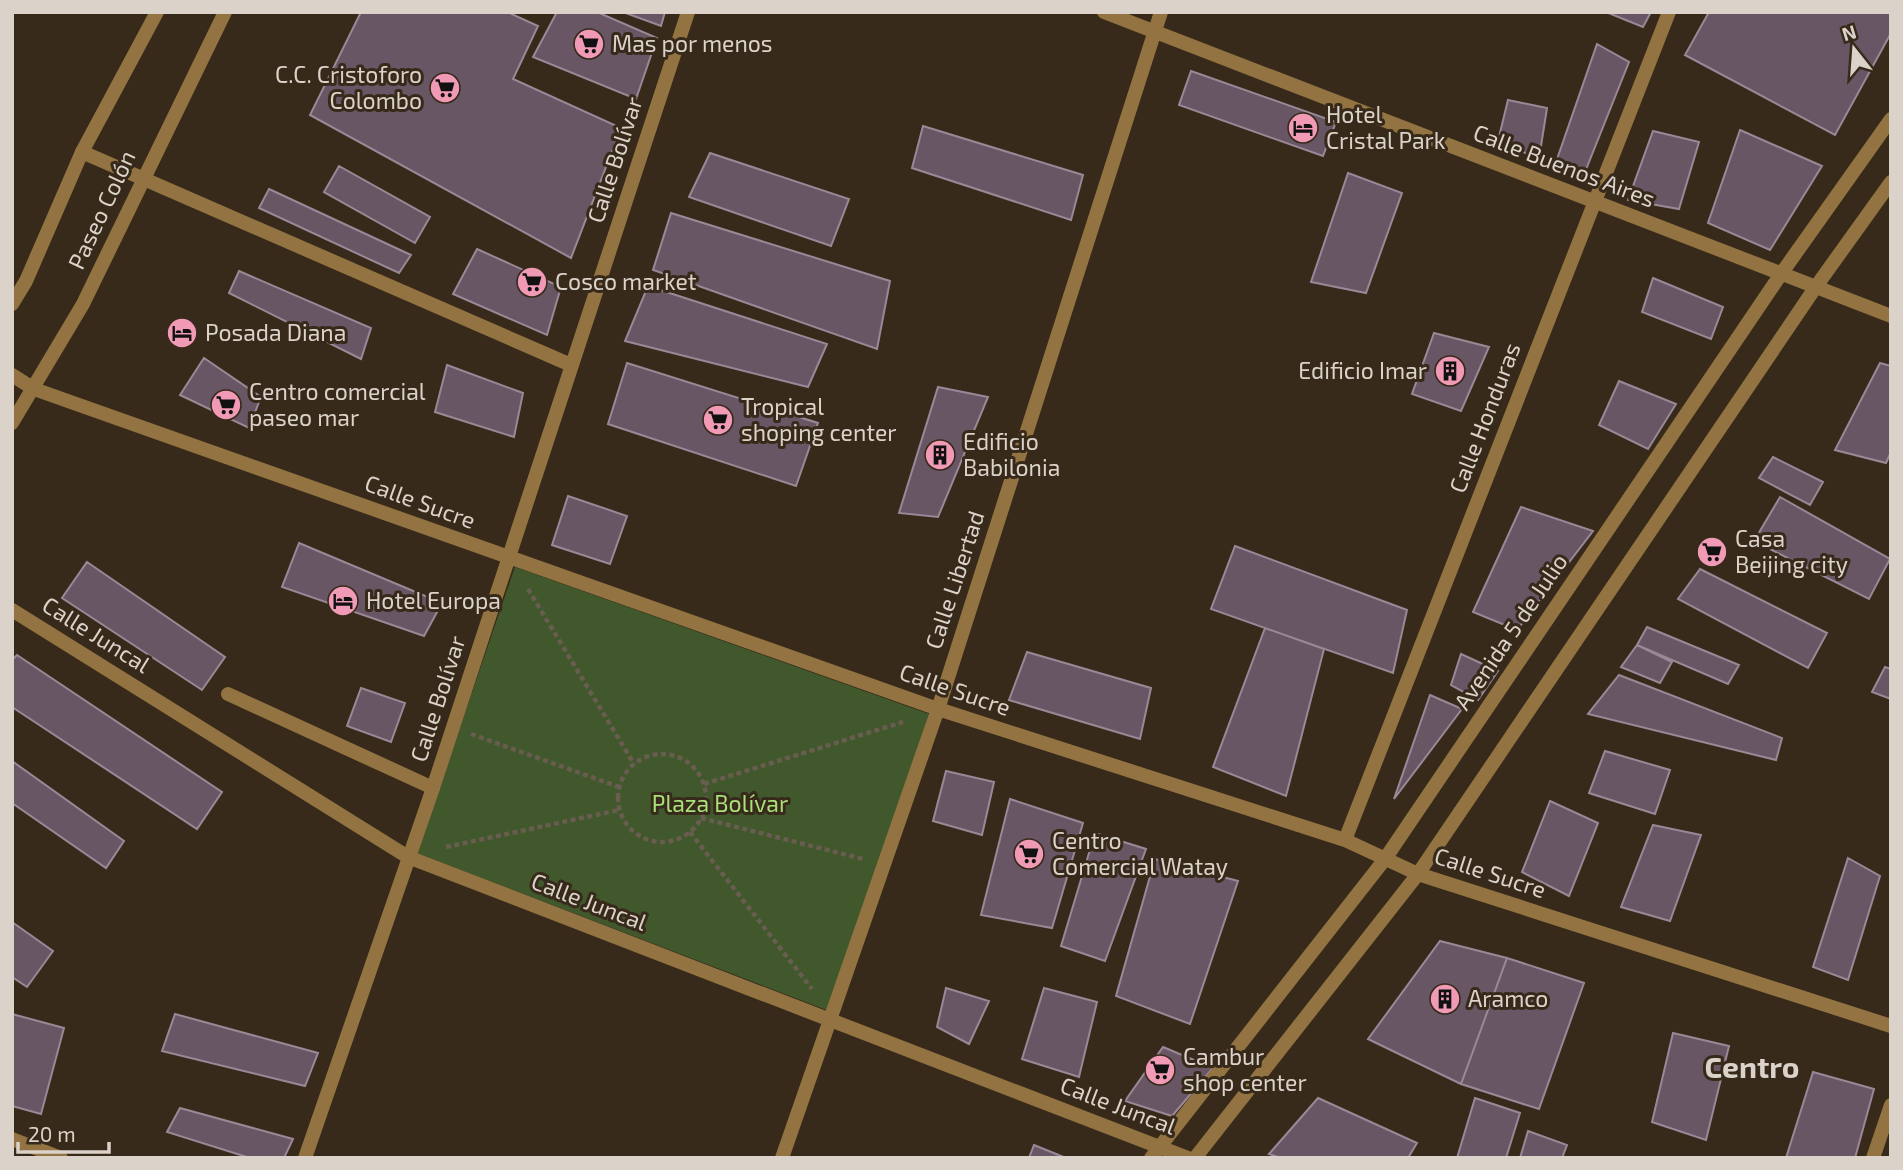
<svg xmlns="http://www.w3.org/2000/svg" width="1903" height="1170" font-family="'Exo 2',sans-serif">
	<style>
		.green { fill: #41582c }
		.building { fill: #685664; stroke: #9b8897; stroke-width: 2 }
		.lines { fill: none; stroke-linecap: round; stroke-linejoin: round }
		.path { stroke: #685d4f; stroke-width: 4.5; stroke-dasharray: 5 3.5; stroke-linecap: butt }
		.service { stroke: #927341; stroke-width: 14 }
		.minor { stroke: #927341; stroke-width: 14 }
		.tertiary { stroke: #927341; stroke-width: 14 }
		.labels { text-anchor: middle; stroke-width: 6; stroke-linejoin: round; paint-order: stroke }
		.poi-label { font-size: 23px; fill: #dbd2c9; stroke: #372a1a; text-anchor: start }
		.street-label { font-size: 23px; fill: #dbd2c9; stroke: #372a1a }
		.park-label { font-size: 23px; fill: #aadf7a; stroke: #372a1a }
		.district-label { font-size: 30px; font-weight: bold; fill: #dbd2c9; stroke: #372a1a }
	</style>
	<rect width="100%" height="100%" fill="#372a1a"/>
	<!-- green -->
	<path class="green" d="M515 567 929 714 829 1011 417 853Z"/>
	<!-- building -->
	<path class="building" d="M361 12H507L538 26 513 79 621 128 571 258 310 115Z
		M557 12H597L657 38 636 99 533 57Z
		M623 12H665L661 26Z
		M1606 12H1651L1643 27Z
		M1709 12H1891V33L1835 135 1685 55Z
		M1597 44 1629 62 1583 177 1555 165Z
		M1191 71 1336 122 1323 156 1179 105Z
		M1508 100 1547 108 1539 159 1498 141Z
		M923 126 1083 175 1071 220 912 168Z
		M1740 130 1822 166 1770 250 1708 223Z
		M1653 131 1699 142 1679 209 1628 200Z
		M710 153 849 199 831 246 689 197Z
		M339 166 430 217 415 243 324 192Z
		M1348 173 1402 193 1366 293 1311 282Z
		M269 189 411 255 399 273 259 208Z
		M671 213 890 281 877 349 653 270Z
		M477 249 561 287 547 335 453 294Z
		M239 271 371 328 361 359 229 293Z
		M1653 278 1723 307 1711 339 1642 312Z
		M648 286 827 344 808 387 625 341Z
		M1434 333 1489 347 1461 411 1412 394Z
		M204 358 261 397 249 428 180 395Z
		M627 363 818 423 796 486 608 424Z
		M1880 363 1891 366V452L1886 463 1835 450Z
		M447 365 523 393 514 437 435 412Z
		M1619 381 1676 404 1648 449 1599 425Z
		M938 387 988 397 938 517 899 513Z
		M1773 457 1823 482 1810 505 1759 478Z
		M568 496 627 516 610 564 552 545Z
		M1780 497 1890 559 1869 599 1754 541Z
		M1521 507 1593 531 1517 630 1473 612Z
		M299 543 442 603 424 636 282 587Z
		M1235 546 1407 610 1393 673 1211 609Z
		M87 562 225 657 202 690 62 598Z
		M1700 569 1827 633 1808 668 1678 599Z
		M1647 627 1739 665 1728 684 1637 645Z
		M1265 628 1324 649 1286 796 1213 767Z
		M1637 645 1672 662 1660 683 1621 667Z
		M1027 652 1151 688 1140 739 1009 700Z
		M1461 654 1498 671 1478 700 1451 685Z
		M17 655 222 792 197 829 12 707V660Z
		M1885 667 1891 669V699L1872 692Z
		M1619 675 1782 738 1776 760 1588 714Z
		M361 688 405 703 391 742 347 726Z
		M1430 695 1462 709 1394 799Z
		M1605 751 1670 770 1655 814 1589 793Z
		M12 761 124 841 106 868 12 803Z
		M946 771 994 782 982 835 933 821Z
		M1010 799 1083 823 1052 928 981 915Z
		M1550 801 1598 823 1569 896 1522 872Z
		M1653 825 1701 835 1670 921 1621 907Z
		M1095 833 1146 849 1105 961 1061 946Z
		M1848 858 1880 876 1848 980 1813 967Z
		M1155 859 1238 881 1190 1024 1116 996Z
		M12 922 53 951 27 987 12 977Z
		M1440 941 1507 958 1461 1084 1368 1039Z
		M1507 958 1584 983 1539 1109 1461 1084Z
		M946 988 989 1001 969 1044 937 1027Z
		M1044 988 1097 1002 1079 1077 1022 1059Z
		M12 1014 64 1028 41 1114 12 1106Z
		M175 1014 318 1053 305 1086 162 1051Z
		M1673 1033 1729 1046 1706 1140 1652 1122Z
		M1163 1047 1213 1068 1172 1116 1125 1101Z
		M1813 1072 1874 1089 1855 1158H1786Z
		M1318 1098 1417 1143 1408 1158H1281L1269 1154Z
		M1475 1098 1520 1113 1506 1158H1457Z
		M180 1108 293 1139 284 1158H250L167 1132Z
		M1528 1131 1567 1145 1562 1158H1520Z
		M1034 1145 1066 1158H1029Z"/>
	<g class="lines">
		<!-- path -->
		<path class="path" d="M528 589 634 764
			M471 734 619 787
			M618 798a44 44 0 1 1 88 0a44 44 0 1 1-88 0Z
			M704 784 903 722
			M701 818 863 859
			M690 832 812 989
			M446 847 619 810"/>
		<!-- service -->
		<path class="service" d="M228 694 433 788"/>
		<!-- minor -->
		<path class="minor" d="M1104 12 1891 316
			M82 152 571 365
			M12 375 34 389 938 709 1345 840 1418 874 1891 1026
			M12 610 408 857 1188 1158
			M1345 840 1669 12
			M12 1139 61 1158
			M305 1158 433 788 688 12
			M782 1158 938 709 1161 12
			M1151 1158 1385 859 1781 274 1891 119
			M1195 1158 1418 874 1815 288 1891 182
			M1873 1158 1891 1105"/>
		<!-- tertiary -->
		<path class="tertiary" d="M12 304 26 281 82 152 157 12
			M12 423 83 304 225 12"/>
	</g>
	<!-- icons -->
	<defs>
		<g id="supermarket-disc" transform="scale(1.575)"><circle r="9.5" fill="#f09ab5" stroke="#372a1a"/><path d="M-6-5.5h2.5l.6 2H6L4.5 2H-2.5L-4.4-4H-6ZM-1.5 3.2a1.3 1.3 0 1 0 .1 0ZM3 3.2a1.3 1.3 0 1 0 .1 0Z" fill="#111"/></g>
		<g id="hotel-disc" transform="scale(1.575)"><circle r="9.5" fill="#f09ab5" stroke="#372a1a"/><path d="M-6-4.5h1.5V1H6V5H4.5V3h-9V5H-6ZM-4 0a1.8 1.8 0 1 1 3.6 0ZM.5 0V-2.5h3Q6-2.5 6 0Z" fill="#111"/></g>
		<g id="building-disc" transform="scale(1.575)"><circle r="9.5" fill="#f09ab5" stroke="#372a1a"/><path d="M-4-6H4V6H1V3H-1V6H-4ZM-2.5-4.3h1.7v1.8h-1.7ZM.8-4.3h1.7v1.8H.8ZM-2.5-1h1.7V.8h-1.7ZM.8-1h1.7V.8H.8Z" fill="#111"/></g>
	</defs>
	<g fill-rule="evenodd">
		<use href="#supermarket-disc" x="589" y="44"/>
		<use href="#supermarket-disc" x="445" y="88"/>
		<use href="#hotel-disc" x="1303" y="128"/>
		<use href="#supermarket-disc" x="532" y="282"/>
		<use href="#hotel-disc" x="182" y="333"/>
		<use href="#building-disc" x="1450" y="371"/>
		<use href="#supermarket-disc" x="226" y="405"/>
		<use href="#supermarket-disc" x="718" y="420"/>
		<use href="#building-disc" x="940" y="455"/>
		<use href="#supermarket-disc" x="1712" y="552"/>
		<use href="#hotel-disc" x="343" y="601"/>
		<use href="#supermarket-disc" x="1029" y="854"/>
		<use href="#building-disc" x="1445" y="999"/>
		<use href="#supermarket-disc" x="1160" y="1070"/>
	</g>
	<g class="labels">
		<!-- poi labels -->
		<g class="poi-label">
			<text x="612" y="52">Mas por menos</text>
			<text x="422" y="83" text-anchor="end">C.C. Cristoforo<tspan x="422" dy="26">Colombo</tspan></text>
			<text x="1326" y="123">Hotel<tspan x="1326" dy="26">Cristal Park</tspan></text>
			<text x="555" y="290">Cosco market</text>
			<text x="205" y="341">Posada Diana</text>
			<text x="1427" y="379" text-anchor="end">Edificio Imar</text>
			<text x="249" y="400">Centro comercial<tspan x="249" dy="26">paseo mar</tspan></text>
			<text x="741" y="415">Tropical<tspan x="741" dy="26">shoping center</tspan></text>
			<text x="963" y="450">Edificio<tspan x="963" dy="26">Babilonia</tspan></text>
			<text x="1735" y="547">Casa<tspan x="1735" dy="26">Beijing city</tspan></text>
			<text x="366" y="609">Hotel Europa</text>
			<text x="1052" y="849">Centro<tspan x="1052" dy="26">Comercial Watay</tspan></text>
			<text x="1468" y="1007">Aramco</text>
			<text x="1183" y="1065">Cambur<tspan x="1183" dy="26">shop center</tspan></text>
		</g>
		<!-- street labels -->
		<g class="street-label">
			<text transform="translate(615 160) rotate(-72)" y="8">Calle Bolívar</text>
			<text transform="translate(1564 166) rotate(21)" y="8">Calle Buenos Aires</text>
			<text transform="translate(102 210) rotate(-65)" y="8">Paseo Colón</text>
			<text transform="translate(1485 418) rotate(-69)" y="8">Calle Honduras</text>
			<text transform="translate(420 502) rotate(20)" y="8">Calle Sucre</text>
			<text transform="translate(955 580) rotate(-72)" y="8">Calle Libertad</text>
			<text transform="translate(1511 632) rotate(-56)" y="8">Avenida 5 de Julio</text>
			<text transform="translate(96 635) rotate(32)" y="8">Calle Juncal</text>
			<text transform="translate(955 690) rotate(19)" y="8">Calle Sucre</text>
			<text transform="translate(438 699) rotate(-72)" y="8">Calle Bolívar</text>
			<text transform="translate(1490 873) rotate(18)" y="8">Calle Sucre</text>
			<text transform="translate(589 902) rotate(21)" y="8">Calle Juncal</text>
			<text transform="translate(1118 1106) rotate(21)" y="8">Calle Juncal</text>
		</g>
		<!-- park labels -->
		<g class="park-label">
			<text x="720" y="812">Plaza Bolívar</text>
		</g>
		<!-- district labels -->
		<g class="district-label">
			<text x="1752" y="1078">Centro</text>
		</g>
	</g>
	<!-- border -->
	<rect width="1903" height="1170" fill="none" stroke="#dbd2c9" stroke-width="28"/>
	<!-- north arrow -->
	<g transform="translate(1854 49) rotate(343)" stroke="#372a1a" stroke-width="5" paint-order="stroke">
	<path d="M0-5L12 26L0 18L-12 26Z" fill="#dbd2c9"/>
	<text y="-10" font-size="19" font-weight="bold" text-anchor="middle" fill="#dbd2c9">N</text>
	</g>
	<!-- scale -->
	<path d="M18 1142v10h91v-10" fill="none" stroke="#dbd2c9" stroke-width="3.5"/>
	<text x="28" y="1142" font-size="21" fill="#dbd2c9" stroke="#372a1a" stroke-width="5" paint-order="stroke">20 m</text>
</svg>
